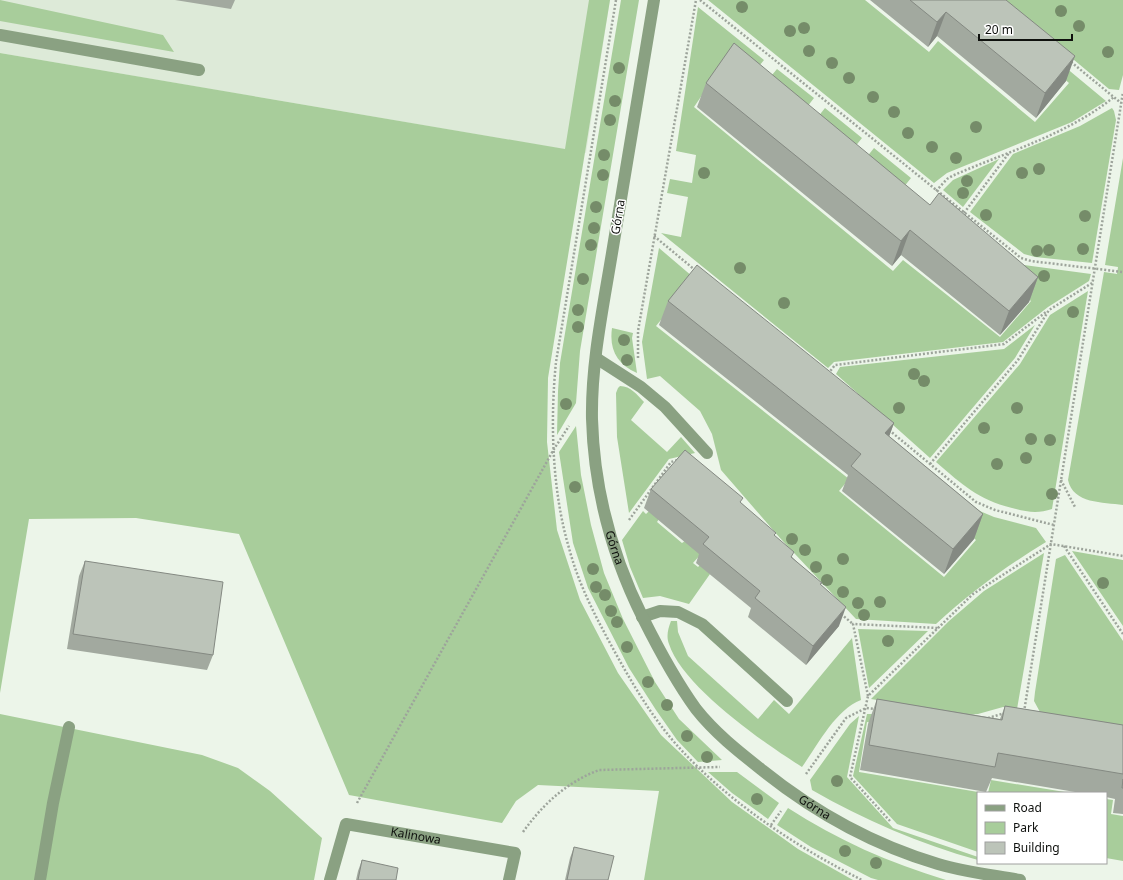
<svg xmlns="http://www.w3.org/2000/svg" width="1123" height="880" font-family="'Noto Sans',sans-serif">
	<style>
		.built { fill: #ddead8 }
		.green { fill: #a8cd9b }
		.lines { fill: none; stroke-linecap: round; stroke-linejoin: round }
		.path { stroke: #9da49b; stroke-width: 2.5; stroke-dasharray: 2 2; stroke-linecap: butt }
		.lane { stroke: #8aa182; stroke-width: 12 }
		.street { stroke: #8aa182; stroke-width: 12 }
		.tree { fill: #758c69 }
		.wall { fill: #a2a99f }
		.shaded-wall { fill: #848982 }
		.building { fill: #bcc4b9; stroke: #848982 }
		.labels { text-anchor: middle; stroke-width: 3; stroke-linejoin: round; paint-order: stroke }
		.street-label { font-size: 12px; fill: #0f110e; stroke: #fff }
	</style>
	<rect width="100%" height="100%" fill="#ecf5e9"/>
	<!-- built -->
	<path class="built" d="M0 0H610L586 153 0 53Z"/>
	<!-- green -->
	<path class="green" d="M0 0 163 35 174 52 0 21Z
		M589 0H610L548 378 547 442 557 530 580 600 618 673 661 735 732 802 798 849 853 880H644L659 791 538 785 516 801 502 823 349 795 239 534 136 518 29 519 0 693V53L565 149Z
		M621 0H639L580 351 576 403 557 435 558 391 560 363Z
		M708 0H865L929 52 938 41 1035 122 1069 83 1047 64 1053 57 1106 101 1072 122 947 173 934 183Z
		M1002 0H1123V75L1119 90 1109 89Z
		M698 7 764 60 746 82 723 64 694 107 893 271 903 260 1000 337 1031 301 1011 283 1024 265 1091 274 1089 281 1048 307 1003 342 834 362 828 368 661 233 681 237 688 197 667 193 670 179 692 183 696 155 676 151Z
		M777 69 814 98 794 124 757 93Z
		M825 108 862 138 842 163 805 133Z
		M1112 108 1114 111 1116 120 1092 263 1035 257 1024 254 970 212 1013 154 1080 126Z
		M874 148 911 178 891 203 854 173Z
		M1123 158V505C1103 502 1073 504 1068 480L1104 272 1117 274 1118 267 1105 265Z
		M999 159 963 207 943 190 953 180Z
		M659 248 713 294 688 287 656 326 849 479 839 491 944 577 976 540 955 522 975 509 994 517 1036 528 1046 542C1005 567 971 592 936 624L856 619 780 538 721 470 712 434 700 411 660 376 647 379 642 342Z
		M1088 291 1052 509C1038 514 1026 512 1012 508 977 499 963 485 936 462L1020 364 1050 315Z
		M1035 325 1015 358 930 458 836 374 840 367 1004 349Z
		M612 328 633 333 632 338 637 373C617 364 609 350 612 328Z
		M620 386C631 386 637 395 644 402L631 420 667 452 681 437 695 453 669 459 629 513 617 437 616 393 618 388Z
		M576 426 581 475 591 525 604 573 623 619 655 682 679 719 722 760 698 762 677 740 656 710 629 668 588 588 573 543 559 452Z
		M643 511 646 514 649 511 659 519 657 522 682 543 685 541 701 554 693 563 698 567 700 565 710 574 689 604 660 596 643 598 630 567 622 540Z
		M1072 551 1123 560V626Z
		M1044 553 1017 709 1003 707 978 714 967 715 871 699 949 621 984 591Z
		M1065 555 1123 641V726L1040 712 1034 701 1035 692 1056 559Z
		M671 621H677L678 632 688 656 758 719 774 700 789 714 852 638 861 700C835 710 818 745 802 767 765 744 682 686 669 644 666 636 668 629 671 621Z
		M858 629 928 631 869 688Z
		M0 714 202 755 238 768 270 791 322 838 314 880H0Z
		M867 714H872L893 726 867 722 859 772 984 793H978V852L897 824 853 776Z
		M859 716 847 777 893 828 978 857V860C920 844 864 820 812 790L810 780 850 724Z
		M708 772H737L779 803 768 819 732 793Z
		M991 780 1071 793H988Z
		M1106 799 1113 800 1111 814 1123 816V861L1106 858Z
		M788 808C837 840 890 863 946 880H878L871 878 811 847 777 825Z"/>
	<g class="lines">
		<!-- path -->
		<path class="path" d="M616 0 556 362C550 421 552 491 569 548 578 582 593 612 610 643 629 678 649 713 675 743 724 799 796 847 862 880
			M700 0 1021 258 1031 261 1123 272
			M1071 62 1121 103
			M936 191 947 179 952 176C1006 152 1067 135 1114 97
			M964 213 1009 153
			M654 236 695 270
			M638 358V331L696 0
			M828 374 835 365 1004 344 1046 312
			M889 430 976 502 995 510 1054 525
			M930 464 1018 360 1049 310 1092 283
			M1061 480 1075 507
			M629 520 671 462 678 460
			M1064 546 1123 634
			M841 614 853 624
			M868 696 853 624 938 628
			M1024 712 1123 92
			M988 718 1005 713
			M806 774 846 718 866 708 875 709
			M357 803 554 449 569 426
			M890 821 850 777 868 696 973 594 1051 544 1123 556
			M771 825 781 811
			M523 832C543 804 567 782 599 770L720 767"/>
		<!-- lane -->
		<path class="lane" d="M0 35 199 70
			M596 358 641 387 665 407 707 453
			M642 617 660 611 678 612 702 624 787 701
			M40 880 53 803 69 727"/>
		<!-- street -->
		<g class="street">
			<path id="s1" d="M654 0C640 84 626 169 612 253 603 308 591 364 592 419 594 489 612 556 643 618 659 650 675 680 696 709 715 733 738 751 762 770 813 811 874 845 938 864 965 872 992 875 1020 880"/>
			<path id="s2" d="M330 880 346 824 515 853 509 880"/>
		</g>
	</g>
	<!-- trees -->
	<g class="tree">
		<circle cx="742" cy="7" r="6"/>
		<circle cx="1061" cy="11" r="6"/>
		<circle cx="1079" cy="26" r="6"/>
		<circle cx="804" cy="28" r="6"/>
		<circle cx="790" cy="31" r="6"/>
		<circle cx="809" cy="51" r="6"/>
		<circle cx="1108" cy="52" r="6"/>
		<circle cx="832" cy="63" r="6"/>
		<circle cx="619" cy="68" r="6"/>
		<circle cx="849" cy="78" r="6"/>
		<circle cx="873" cy="97" r="6"/>
		<circle cx="615" cy="101" r="6"/>
		<circle cx="894" cy="112" r="6"/>
		<circle cx="610" cy="120" r="6"/>
		<circle cx="976" cy="127" r="6"/>
		<circle cx="908" cy="133" r="6"/>
		<circle cx="932" cy="147" r="6"/>
		<circle cx="604" cy="155" r="6"/>
		<circle cx="956" cy="158" r="6"/>
		<circle cx="1039" cy="169" r="6"/>
		<circle cx="704" cy="173" r="6"/>
		<circle cx="1022" cy="173" r="6"/>
		<circle cx="603" cy="175" r="6"/>
		<circle cx="967" cy="181" r="6"/>
		<circle cx="963" cy="193" r="6"/>
		<circle cx="596" cy="207" r="6"/>
		<circle cx="986" cy="215" r="6"/>
		<circle cx="1085" cy="216" r="6"/>
		<circle cx="594" cy="228" r="6"/>
		<circle cx="591" cy="245" r="6"/>
		<circle cx="1083" cy="249" r="6"/>
		<circle cx="1049" cy="250" r="6"/>
		<circle cx="1037" cy="251" r="6"/>
		<circle cx="740" cy="268" r="6"/>
		<circle cx="1044" cy="276" r="6"/>
		<circle cx="583" cy="279" r="6"/>
		<circle cx="784" cy="303" r="6"/>
		<circle cx="578" cy="310" r="6"/>
		<circle cx="1073" cy="312" r="6"/>
		<circle cx="578" cy="327" r="6"/>
		<circle cx="624" cy="340" r="6"/>
		<circle cx="627" cy="360" r="6"/>
		<circle cx="914" cy="374" r="6"/>
		<circle cx="924" cy="381" r="6"/>
		<circle cx="566" cy="404" r="6"/>
		<circle cx="899" cy="408" r="6"/>
		<circle cx="1017" cy="408" r="6"/>
		<circle cx="984" cy="428" r="6"/>
		<circle cx="1031" cy="439" r="6"/>
		<circle cx="1050" cy="440" r="6"/>
		<circle cx="1026" cy="458" r="6"/>
		<circle cx="997" cy="464" r="6"/>
		<circle cx="575" cy="487" r="6"/>
		<circle cx="1052" cy="494" r="6"/>
		<circle cx="792" cy="539" r="6"/>
		<circle cx="805" cy="550" r="6"/>
		<circle cx="843" cy="559" r="6"/>
		<circle cx="816" cy="567" r="6"/>
		<circle cx="593" cy="569" r="6"/>
		<circle cx="827" cy="580" r="6"/>
		<circle cx="1103" cy="583" r="6"/>
		<circle cx="596" cy="587" r="6"/>
		<circle cx="843" cy="592" r="6"/>
		<circle cx="605" cy="595" r="6"/>
		<circle cx="880" cy="602" r="6"/>
		<circle cx="858" cy="603" r="6"/>
		<circle cx="611" cy="611" r="6"/>
		<circle cx="864" cy="615" r="6"/>
		<circle cx="617" cy="622" r="6"/>
		<circle cx="888" cy="641" r="6"/>
		<circle cx="627" cy="647" r="6"/>
		<circle cx="648" cy="682" r="6"/>
		<circle cx="667" cy="705" r="6"/>
		<circle cx="687" cy="736" r="6"/>
		<circle cx="707" cy="757" r="6"/>
		<circle cx="837" cy="781" r="6"/>
		<circle cx="757" cy="799" r="6"/>
		<circle cx="845" cy="851" r="6"/>
		<circle cx="876" cy="863" r="6"/>
	</g>
	<!-- wall -->
	<path class="wall" d="M175 0H235L231 9Z
		M870 0H1006L1066 81 1036 118 937 36 928 47Z
		M706 83 930 205 1038 277 1029 302 1000 335 901 255 892 266 697 107Z
		M668 301 894 423 889 436 983 514 974 539 944 574 842 491 848 475 659 325Z
		M651 489 741 503 775 536 793 558 821 585 839 626 806 665 748 617 751 608 696 563 699 554 644 508Z
		M85 561 213 655 207 670 67 649 79 576Z
		M877 699 1000 719 1005 706 1123 725V814L1113 813 1115 799 1106 797V793H1081L992 778 986 792 860 770 868 724Z
		M574 847 608 880H565L570 858Z
		M362 860 396 880H356L358 871Z"/>
	<!-- shaded-wall -->
	<path class="shaded-wall" d="M946 12 937 36 928 47 937 22Z
		M1075 56 1066 81 1036 118 1045 93Z
		M910 230 901 255 892 266 901 241Z
		M1038 277 1029 302 1000 335 1009 311Z
		M894 423 885 448V433Z
		M983 514 974 539 944 574 953 549Z
		M846 607 839 626 806 665 813 646Z"/>
	<!-- building -->
	<path class="building" d="M910 0H1006L1075 56 1045 93 946 12 937 22Z
		M734 43 930 205 939 193 1038 277 1009 311 910 230 901 241 706 83Z
		M697 265 894 423 885 433 983 514 953 549 851 466 861 454 668 301Z
		M685 450 743 498 740 502 776 533 774 535 794 552 791 557 822 583 820 584 846 607 813 646 755 598 760 591 703 544 709 537 651 489Z
		M85 561 223 582 213 655 73 634Z
		M877 699 1002 720 1005 706 1123 725V774L998 753 995 767 869 745Z
		M1123 779V788H1122Z
		M574 847 614 856 608 880H567Z
		M362 860 398 868 396 880H358Z"/>
	<g class="labels">
		<!-- street labels -->
		<g class="street-label">
			<text transform="translate(618 217) rotate(-81)" y="4">Górna</text>
			<text dy="4" stroke="none"><textPath href="#s1" startOffset="555">Górna</textPath></text>
			<text dy="4" stroke="none"><textPath href="#s1" startOffset="891">Górna</textPath></text>
			<text dy="4" stroke="none"><textPath href="#s2" startOffset="129">Kalinowa</textPath></text>
		</g>
	</g>
	<!-- legend -->
	<rect x="977" y="792" width="130" height="72" fill="#ffffff" stroke="#9fa09f"/>
	<rect x="985" y="805" width="20" height="6" fill="#8aa182" stroke="#9fa09f"/>
	<text x="1013" y="812" font-size="12" fill="#0f110e">Road</text>
	<rect x="985" y="822" width="20" height="12" fill="#a8cd9b" stroke="#9fa09f"/>
	<text x="1013" y="832" font-size="12" fill="#0f110e">Park</text>
	<rect x="985" y="842" width="20" height="12" fill="#bcc4b9" stroke="#9fa09f"/>
	<text x="1013" y="852" font-size="12" fill="#0f110e">Building</text>
	<!-- scale -->
	<path d="M979 34v6h93v-6" fill="none" stroke="#0f110e" stroke-width="2"/>
	<text x="985" y="34" font-size="12" fill="#0f110e" stroke="#ffffff" stroke-width="3" paint-order="stroke">20 m</text>
</svg>
